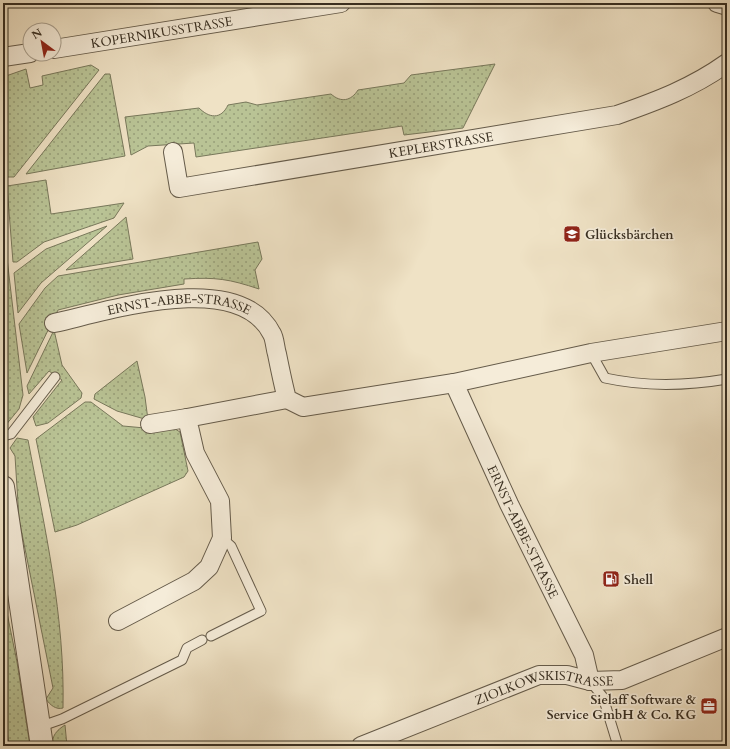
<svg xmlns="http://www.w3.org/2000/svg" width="730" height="749" font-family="Cardo,serif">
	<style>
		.grass { fill: url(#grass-dots); stroke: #78785b }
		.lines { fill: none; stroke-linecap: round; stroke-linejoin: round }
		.service-casing { stroke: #655b4a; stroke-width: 11 }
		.minor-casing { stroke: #655b4a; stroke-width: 20 }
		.tertiary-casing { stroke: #655b4a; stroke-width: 24 }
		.service { stroke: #f5ecd9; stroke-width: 9 }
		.minor { stroke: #f5ecd9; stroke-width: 18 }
		.tertiary { stroke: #f5ecd9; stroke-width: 22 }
		.labels { text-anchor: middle; stroke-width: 3.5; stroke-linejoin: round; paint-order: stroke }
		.street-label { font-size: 13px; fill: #372e21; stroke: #f5ecd9 }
		.poi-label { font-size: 13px; font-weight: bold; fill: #372e21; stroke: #f5ecd9; text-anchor: start }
	</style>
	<defs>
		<pattern id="grass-dots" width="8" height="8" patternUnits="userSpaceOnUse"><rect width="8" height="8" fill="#b9c395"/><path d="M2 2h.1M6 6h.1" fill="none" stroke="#979f79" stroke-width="1.8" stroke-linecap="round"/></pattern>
	</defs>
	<rect width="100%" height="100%" fill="#efe2c5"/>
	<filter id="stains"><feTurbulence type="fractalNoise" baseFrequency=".005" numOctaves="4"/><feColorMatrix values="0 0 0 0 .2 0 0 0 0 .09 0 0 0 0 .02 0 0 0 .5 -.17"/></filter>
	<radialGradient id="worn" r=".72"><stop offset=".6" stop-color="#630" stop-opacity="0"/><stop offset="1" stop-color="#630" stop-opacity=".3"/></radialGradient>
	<!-- grass -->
	<path class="grass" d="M495 64 463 128 404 135 402 126 196 157 194 143 148 146 131 155 125 117 199 108C209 118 221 120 228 105L246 102 257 105 331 94C341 103 351 101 358 90L404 83 411 75Z
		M91 65 99 70 14 177H7L3 137V77L26 69 30 88 43 85 42 76Z
		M105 74H110L125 156 26 174Z
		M46 180 51 214 124 203 114 218 44 242 17 262H13L7 186Z
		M126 217 133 259 66 270Z
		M3 224 23 395 19 409 5 426 3 393Z
		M107 226 41 283 18 313 14 273 46 249Z
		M258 242 262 259 255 270 259 289C229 279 216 277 184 279V284L118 295 58 310 27 373 19 324 45 288 58 276Z
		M54 330 62 365 82 393 81 398 48 423 36 426 33 417 62 380 49 371 29 394 27 386Z
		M137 361 145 397 148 420 117 411 94 399 95 394Z
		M85 402H91L123 426 156 429 172 427 180 432 188 471 184 477 77 525 55 532 36 439Z
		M17 438 28 440C45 529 65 617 63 708 56 710 50 705 46 699L53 688 19 519 15 456 10 448Z
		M3 593 17 662 30 746H9L3 700Z
		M65 725 67 746H53C51 736 57 730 65 725Z"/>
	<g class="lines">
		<!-- service casing -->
		<g class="service-casing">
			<path id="service" d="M591 353 605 378C646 387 686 386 727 379
				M3 436 11 434 55 377
				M211 636 261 611 231 546 222 538
				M590 681 603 697 618 746
				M39 727 62 719 182 660 187 648 202 640"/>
		</g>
		<!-- minor casing -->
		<g class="minor-casing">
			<g id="minor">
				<path d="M717 3 727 6"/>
				<path id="s1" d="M54 49 341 3"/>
				<path d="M3 57 30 53"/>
				<path id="s2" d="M173 152 179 188 617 115C657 101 692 88 727 63"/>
				<path id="s3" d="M54 323C109 311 239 268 272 334 275 339 275 348 277 354 280 369 283 384 287 399L303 407 454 383 591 353 727 331"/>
				<path id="s4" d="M454 383 509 504 584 655 590 681"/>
				<path d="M150 424 187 418"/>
				<path d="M118 621 194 581 209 567 222 538 220 501 195 453 187 418 287 399"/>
				<path id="s5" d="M361 746 539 675H567L590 681 622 680 727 637"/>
			</g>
		</g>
		<!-- tertiary casing -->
		<g class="tertiary-casing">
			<path id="tertiary" d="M3 487 42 746"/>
		</g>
		<!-- service -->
		<use href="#service" class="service"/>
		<!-- minor -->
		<use href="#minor" class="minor"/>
		<!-- tertiary -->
		<use href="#tertiary" class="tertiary"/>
	</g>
	<!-- icons -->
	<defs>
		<g id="school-square" transform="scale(0.9)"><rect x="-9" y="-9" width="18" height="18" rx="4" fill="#8f2418" stroke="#f5ecd9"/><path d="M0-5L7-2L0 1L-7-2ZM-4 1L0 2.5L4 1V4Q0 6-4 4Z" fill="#fff"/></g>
		<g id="fuel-square" transform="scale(0.9)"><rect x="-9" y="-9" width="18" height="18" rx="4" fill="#8f2418" stroke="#f5ecd9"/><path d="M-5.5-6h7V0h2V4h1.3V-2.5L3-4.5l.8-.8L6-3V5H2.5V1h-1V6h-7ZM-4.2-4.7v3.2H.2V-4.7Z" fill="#fff"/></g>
		<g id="office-square" transform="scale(0.9)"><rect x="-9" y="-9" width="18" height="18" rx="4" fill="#8f2418" stroke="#f5ecd9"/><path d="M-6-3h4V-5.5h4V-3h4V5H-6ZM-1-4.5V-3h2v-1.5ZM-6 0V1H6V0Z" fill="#fff"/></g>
	</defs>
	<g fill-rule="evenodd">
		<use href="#school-square" x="572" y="234"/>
		<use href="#fuel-square" x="611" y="579"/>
		<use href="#office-square" x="709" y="706"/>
	</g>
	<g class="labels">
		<!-- street labels -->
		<g class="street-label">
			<text dy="5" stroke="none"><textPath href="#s1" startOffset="109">KOPERNIKUSSTRASSE</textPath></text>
			<text dy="5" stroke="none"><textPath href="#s2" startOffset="302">KEPLERSTRASSE</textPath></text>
			<text dy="5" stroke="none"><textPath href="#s3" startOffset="128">ERNST-ABBE-STRASSE</textPath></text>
			<text dy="5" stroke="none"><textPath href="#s4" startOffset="164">ERNST-ABBE-STRASSE</textPath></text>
			<text dy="5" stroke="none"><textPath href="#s5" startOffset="195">ZIOLKOWSKISTRASSE</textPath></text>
		</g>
		<!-- poi labels -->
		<g class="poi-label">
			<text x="585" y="239">Glücksbärchen</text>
			<text x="624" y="584">Shell</text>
			<text x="696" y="704" text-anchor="end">Sielaff Software &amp;<tspan x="696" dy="15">Service GmbH &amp; Co. KG</tspan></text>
		</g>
	</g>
	<!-- margin -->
	<rect width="730" height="749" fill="none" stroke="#efe2c5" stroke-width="16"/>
	<rect x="4" y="4" width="722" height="741" fill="none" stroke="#372e21" stroke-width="2"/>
	<rect x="8" y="8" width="714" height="733" fill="none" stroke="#372e21"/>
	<!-- north arrow -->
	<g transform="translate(42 42) rotate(328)"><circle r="19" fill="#f5ecd9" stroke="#a9a08f"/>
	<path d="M0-3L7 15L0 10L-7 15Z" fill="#8f2418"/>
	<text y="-6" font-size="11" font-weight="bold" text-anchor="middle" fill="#372e21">N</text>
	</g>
	<rect width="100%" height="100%" filter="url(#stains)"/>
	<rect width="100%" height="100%" fill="url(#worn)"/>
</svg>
